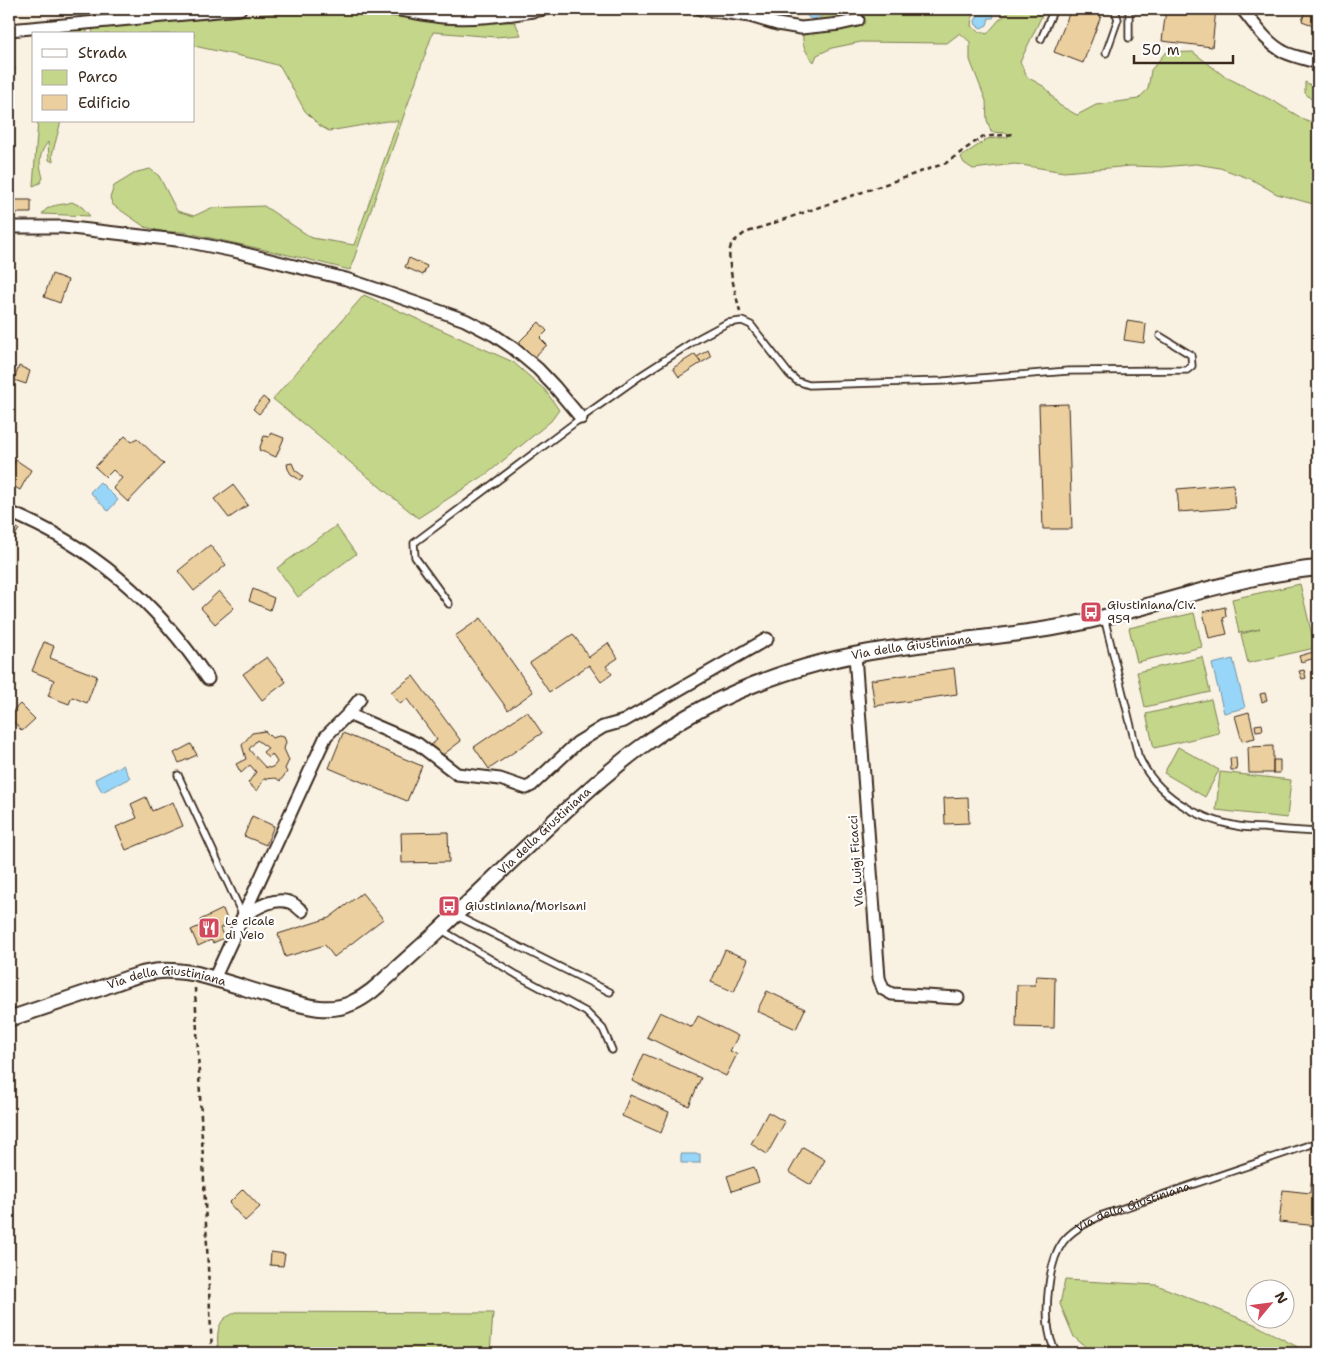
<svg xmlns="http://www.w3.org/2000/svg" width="1327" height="1362" font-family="'Shantell Sans',sans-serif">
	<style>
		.green { fill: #c3d68a; stroke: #7f8054 }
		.water { fill: #98d6f9; stroke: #7391a1 }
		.building { fill: #ebcf9f; stroke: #3b2a1e; fill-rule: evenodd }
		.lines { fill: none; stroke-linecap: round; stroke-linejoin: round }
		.service-casing { stroke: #3b2a1e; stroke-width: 9 }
		.minor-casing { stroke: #3b2a1e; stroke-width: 15 }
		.tertiary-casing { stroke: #3b2a1e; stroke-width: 18 }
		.path { stroke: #3b2a1e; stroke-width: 2.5; stroke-dasharray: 5 4; stroke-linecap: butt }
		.service { stroke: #fff; stroke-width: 5.5 }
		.minor { stroke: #fff; stroke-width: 11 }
		.tertiary { stroke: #fff; stroke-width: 14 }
		.labels { text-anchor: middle; stroke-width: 4.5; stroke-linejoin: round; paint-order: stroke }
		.poi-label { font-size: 12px; fill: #3b2a1e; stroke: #fff; text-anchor: start }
		.street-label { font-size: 12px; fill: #3b2a1e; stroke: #fff }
	</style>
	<rect width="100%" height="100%" fill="#f9f1e2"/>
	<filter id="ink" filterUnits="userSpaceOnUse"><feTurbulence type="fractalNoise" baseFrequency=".02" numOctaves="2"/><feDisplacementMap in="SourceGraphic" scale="10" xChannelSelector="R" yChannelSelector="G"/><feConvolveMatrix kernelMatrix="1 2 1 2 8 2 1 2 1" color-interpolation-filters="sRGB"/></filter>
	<g filter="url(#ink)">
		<!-- green -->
		<path class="green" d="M827 9H973L971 26 978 31 987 34 999 20 1013 9H1045L1020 62 1027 77 1045 87 1059 105 1077 115 1096 105 1138 99 1148 89 1151 70 1165 53 1193 52 1224 76 1275 102 1308 122 1318 118V204H1313L1277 194 1251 179 1220 168 1196 164 1162 167 1131 166 1064 172 1015 164 973 169 964 163 961 157 987 139 1008 137 1007 133 991 132 987 120 986 101 970 60V42L960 33 947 43 861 42 832 48 817 55 814 62C805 52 802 45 803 33 813 27 820 18 827 9Z
			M363 11 422 20 477 22H515L521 35 495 37 433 32 350 270 302 258 183 232H165L145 227 113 205 110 198 114 186 137 172 150 169 159 176 177 211 194 216 211 208 264 206 312 238 354 245 398 121H387L329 131 320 126 305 111 280 66 259 60 194 46V34H93L92 29 98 27 278 13Z
			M83 27 87 29V34H45Z
			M1305 82 1318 89V106L1305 93Z
			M38 121H61L52 155 53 161H51L49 160 48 142C38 155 39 163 43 178L40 183 33 186Z
			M72 202 82 207 90 216 42 214C49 203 61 206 72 202Z
			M364 295 513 362 545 390 559 410 551 421 488 473 418 518 273 399Z
			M336 526 356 554 298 597 277 568Z
			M1300 584 1315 648 1248 663 1241 634 1260 629 1239 633 1232 599Z
			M1194 613 1202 647 1137 662 1129 628Z
			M1202 657 1210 692 1145 707 1137 672Z
			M1211 699 1219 733 1154 748 1146 714Z
			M1178 747 1219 770 1205 797 1164 773Z
			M1220 772 1291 780 1287 818 1216 810Z
			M1065 1280 1157 1285 1254 1324 1309 1353H1093L1074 1337 1060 1304Z
			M236 1312 493 1313 490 1353H218C218 1341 215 1327 225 1318 228 1316 233 1314 236 1312Z"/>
		<!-- water -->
		<path class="water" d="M805 9H822C821 22 806 23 805 9Z
			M981 9 993 14 994 17 993 18H989L987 25 981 28 976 25 975 21Z
			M100 482 118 500 108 511 90 492Z
			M1233 659 1245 708 1224 713 1212 664Z
			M123 765 130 778 102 792 95 779Z
			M681 1154H700V1163H681Z"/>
		<!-- building -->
		<path class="building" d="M1071 9H1083L1101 16 1083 63 1054 52Z
			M1166 9H1216L1212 47 1162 41Z
			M1306 9H1318V27L1302 21Z
			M9 59H13L15 71 9 73Z
			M9 200H31V213H9Z
			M409 258 427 266 423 275 405 267Z
			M52 274 68 280 60 303 44 297Z
			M1127 321 1146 324 1144 343 1124 340Z
			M539 322 547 331 540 338 547 345 534 357 519 342Z
			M708 350 711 357 701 363 697 357Z
			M695 354 701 363 679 377 673 368Z
			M19 366 30 371 26 384 14 380Z
			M263 397 269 402 259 414 253 409Z
			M1068 404 1072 529H1043L1039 405Z
			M271 433 284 438 276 457 259 450 264 436 269 437Z
			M125 436 132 442 137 438 164 464 128 502 113 488 122 478 113 470 106 477 95 467Z
			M16 460 31 470 20 490 11 485 13 481 9 479V473Z
			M292 463 295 470 303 476 300 480 291 474 288 469 287 464Z
			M1233 484 1235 508 1179 512 1177 489Z
			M233 485 248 505 229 518 214 499Z
			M9 525 19 529 16 534 9 531Z
			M9 533 16 536 14 540 9 538Z
			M210 545 226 565 194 591 178 571Z
			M253 589 274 598 270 610 249 601Z
			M219 591 234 608 215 624 201 608Z
			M1225 607 1226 617 1223 618 1227 634 1209 638 1203 612Z
			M481 618 533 692 508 710 455 636Z
			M573 634 589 657 608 643 618 658 606 666 612 674 601 682 589 665 549 692 530 663Z
			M44 642 54 646 50 658 97 676 87 703 72 697 69 704 48 696 54 680 32 671Z
			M1313 652 1315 658 1301 662 1299 656Z
			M267 657 286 682 262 700 243 674Z
			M954 668 957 694 875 706 871 680Z
			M1304 670 1306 678 1302 679 1299 671Z
			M413 676 461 741 440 757 431 745 437 740 407 699 400 704 391 692Z
			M1265 693 1267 700 1262 702 1260 694Z
			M20 704 35 719 22 731 9 717V714Z
			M527 711 542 733 489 769 474 747Z
			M1249 712 1255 738 1242 741 1235 716Z
			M1262 724 1263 730 1256 731 1255 725Z
			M265 731 272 738 279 736 284 737 286 742 284 749 289 760 285 769 287 772 280 781 276 778 264 779 257 791 248 783 256 772 250 765 241 773 236 764 246 759 242 745 252 733ZM257 740 268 748 263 752 268 758 272 754 277 762 274 766 270 768 265 767 252 753 249 749Z
			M343 733 422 766 407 801 329 768Z
			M191 744 197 755 179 763 174 753Z
			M1273 746V773H1249L1248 747Z
			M1230 758H1236L1237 770H1231Z
			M1273 760H1280V773H1273Z
			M146 797 152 811 173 802 183 826 126 850 116 827 137 818 131 804Z
			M968 797 969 823 945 824 944 798Z
			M252 816 274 826 266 845 244 836Z
			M448 832 449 862 402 863 401 833Z
			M362 893 383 919 334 957 325 945 285 957 278 934 329 918Z
			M223 909 228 922 222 924 224 927 220 928 224 938 213 943 211 940 198 946 191 930 202 925 200 920Z
			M725 950 748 959 734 992 711 982Z
			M1036 976 1055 977 1054 1028 1016 1027 1017 985H1035Z
			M767 991 805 1009 796 1029 757 1011Z
			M660 1012 692 1027 698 1016 738 1036 730 1051 737 1054 726 1076 647 1037Z
			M644 1054 701 1078 689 1106 632 1081Z
			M630 1095 669 1112 661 1133 622 1116Z
			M768 1112 785 1122 767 1154 751 1144Z
			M803 1147 825 1160 811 1185 789 1172Z
			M754 1167 759 1182 732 1191 727 1176Z
			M1312 1175 1318 1176V1226L1279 1222 1283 1190 1310 1193Z
			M243 1189 260 1207 245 1221 229 1203Z
			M271 1252 285 1254 283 1266 270 1265Z"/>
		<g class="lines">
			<!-- service casing -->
			<g class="service-casing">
				<g id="service">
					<path d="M1129 9V38"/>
					<path d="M1041 39 1054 9"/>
					<path d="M1106 53 1118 19 1115 11 1113 9"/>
					<path d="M449 604 415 557 414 543 581 418 640 376 699 338 727 323 742 321 751 325 789 374 797 381 809 385 943 381 1068 371 1187 370 1192 366 1191 355 1160 336"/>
					<path d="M1104 617 1138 755C1155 794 1196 819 1237 826 1246 828 1256 828 1264 828 1282 830 1300 831 1318 832"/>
					<path d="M178 775 243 916"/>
					<path d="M455 915 610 992"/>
					<path d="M440 929 517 975 586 1012 603 1029 612 1050"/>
					<path id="s1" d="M1057 1353C1054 1348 1051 1342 1050 1336 1044 1312 1048 1262 1063 1242 1072 1230 1087 1223 1100 1216L1318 1142"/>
				</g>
			</g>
			<!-- minor casing -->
			<g class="minor-casing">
				<path id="minor" d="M392 9C409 11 426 15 443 17 476 20 511 15 544 9
					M701 9 750 16 777 24 801 28 840 24 858 20
					M1242 9C1255 24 1265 42 1284 52 1295 57 1307 59 1318 63
					M9 30 240 9
					M9 227H63L185 241 234 251 346 279 379 290 465 320 494 335 513 348 538 369 555 387 581 418
					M9 512C93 546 158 604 208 679
					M855 655 879 978 883 989 892 994 958 998
					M348 714 360 699
					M243 916C257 908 273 897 289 902 294 903 298 908 302 911
					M214 979 326 736 348 714 418 744 457 774 500 779 526 788 532 785 577 743 603 727 624 721 767 639"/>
			</g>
			<!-- tertiary casing -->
			<g class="tertiary-casing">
				<g id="tertiary">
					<path id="s2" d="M9 1019C39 1009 69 999 98 989 119 982 140 972 161 971 174 970 185 972 197 974 221 980 244 988 267 995 294 1002 325 1016 352 1003 368 996 380 984 393 972 407 959 422 946 436 933 491 882 544 828 601 779 614 768 627 757 641 747 714 693 800 662 889 649 949 640 1010 637 1070 625 1153 608 1233 576 1318 568"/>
				</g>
			</g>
			<!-- path -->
			<path class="path" d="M740 312C737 298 725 258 731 246 734 240 740 237 745 233L946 163 982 137 1014 134
				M195 988 212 1353"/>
			<!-- service -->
			<use href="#service" class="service"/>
			<!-- minor -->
			<use href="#minor" class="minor"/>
			<!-- tertiary -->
			<use href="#tertiary" class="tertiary"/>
		</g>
	</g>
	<!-- icons -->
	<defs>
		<g id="bus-square" transform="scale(1.125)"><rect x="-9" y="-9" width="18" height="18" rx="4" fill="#d1495b" stroke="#fff"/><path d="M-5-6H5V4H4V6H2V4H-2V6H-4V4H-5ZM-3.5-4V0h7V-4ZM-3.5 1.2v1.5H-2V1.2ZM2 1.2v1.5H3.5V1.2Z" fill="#fff"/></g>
		<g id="restaurant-square" transform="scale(1.125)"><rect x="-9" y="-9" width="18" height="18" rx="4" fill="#d1495b" stroke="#fff"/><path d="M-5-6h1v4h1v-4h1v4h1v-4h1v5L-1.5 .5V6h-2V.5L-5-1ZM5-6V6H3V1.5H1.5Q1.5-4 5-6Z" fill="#fff"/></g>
	</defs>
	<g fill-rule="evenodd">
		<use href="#bus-square" x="1091" y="612"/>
		<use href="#bus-square" x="449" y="906"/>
		<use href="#restaurant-square" x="209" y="928"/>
	</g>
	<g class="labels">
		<!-- poi labels -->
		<g class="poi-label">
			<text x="1107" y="609">Giustiniana/Civ.<tspan x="1107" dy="14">959</tspan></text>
			<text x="465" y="910">Giustiniana/Morisani</text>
			<text x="225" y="925">Le cicale<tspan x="225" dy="14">di Veio</tspan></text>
		</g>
		<!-- street labels -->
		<g class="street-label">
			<text dy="4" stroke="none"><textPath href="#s2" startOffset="1035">Via della Giustiniana</textPath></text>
			<text dy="4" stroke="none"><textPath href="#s2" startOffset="615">Via della Giustiniana</textPath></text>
			<text transform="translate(856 861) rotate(-94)" y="4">Via Luigi Ficacci</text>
			<text dy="4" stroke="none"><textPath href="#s2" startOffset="165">Via della Giustiniana</textPath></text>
			<text dy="4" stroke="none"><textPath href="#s1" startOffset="195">Via della Giustiniana</textPath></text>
		</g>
	</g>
	<!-- margin -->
	<rect width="1327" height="1362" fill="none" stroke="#fff" stroke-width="30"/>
	<rect x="15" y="15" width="1297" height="1332" fill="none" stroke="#3b2a1e" stroke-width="2" filter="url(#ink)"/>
	<!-- legend -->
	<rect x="32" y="32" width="162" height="90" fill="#ffffff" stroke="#b1aaa5"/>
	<rect x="42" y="49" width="25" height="8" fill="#ffffff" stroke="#b1aaa5"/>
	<text x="78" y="58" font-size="15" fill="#3b2a1e">Strada</text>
	<rect x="42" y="70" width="25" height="15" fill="#c3d68a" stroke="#b1aaa5"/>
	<text x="78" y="82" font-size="15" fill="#3b2a1e">Parco</text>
	<rect x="42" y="95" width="25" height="15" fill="#ebcf9f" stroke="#b1aaa5"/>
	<text x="78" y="108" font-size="15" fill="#3b2a1e">Edificio</text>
	<!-- north arrow -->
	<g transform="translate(1270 1304) rotate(61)"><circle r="24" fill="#ffffff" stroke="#b1aaa5"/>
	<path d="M0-4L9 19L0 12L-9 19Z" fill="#d1495b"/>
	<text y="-8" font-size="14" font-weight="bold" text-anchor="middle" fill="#3b2a1e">N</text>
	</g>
	<!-- scale -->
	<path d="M1134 55v8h99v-8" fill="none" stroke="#3b2a1e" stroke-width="2.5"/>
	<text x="1142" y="55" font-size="15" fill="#3b2a1e" stroke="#ffffff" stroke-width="4" paint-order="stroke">50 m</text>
</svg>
